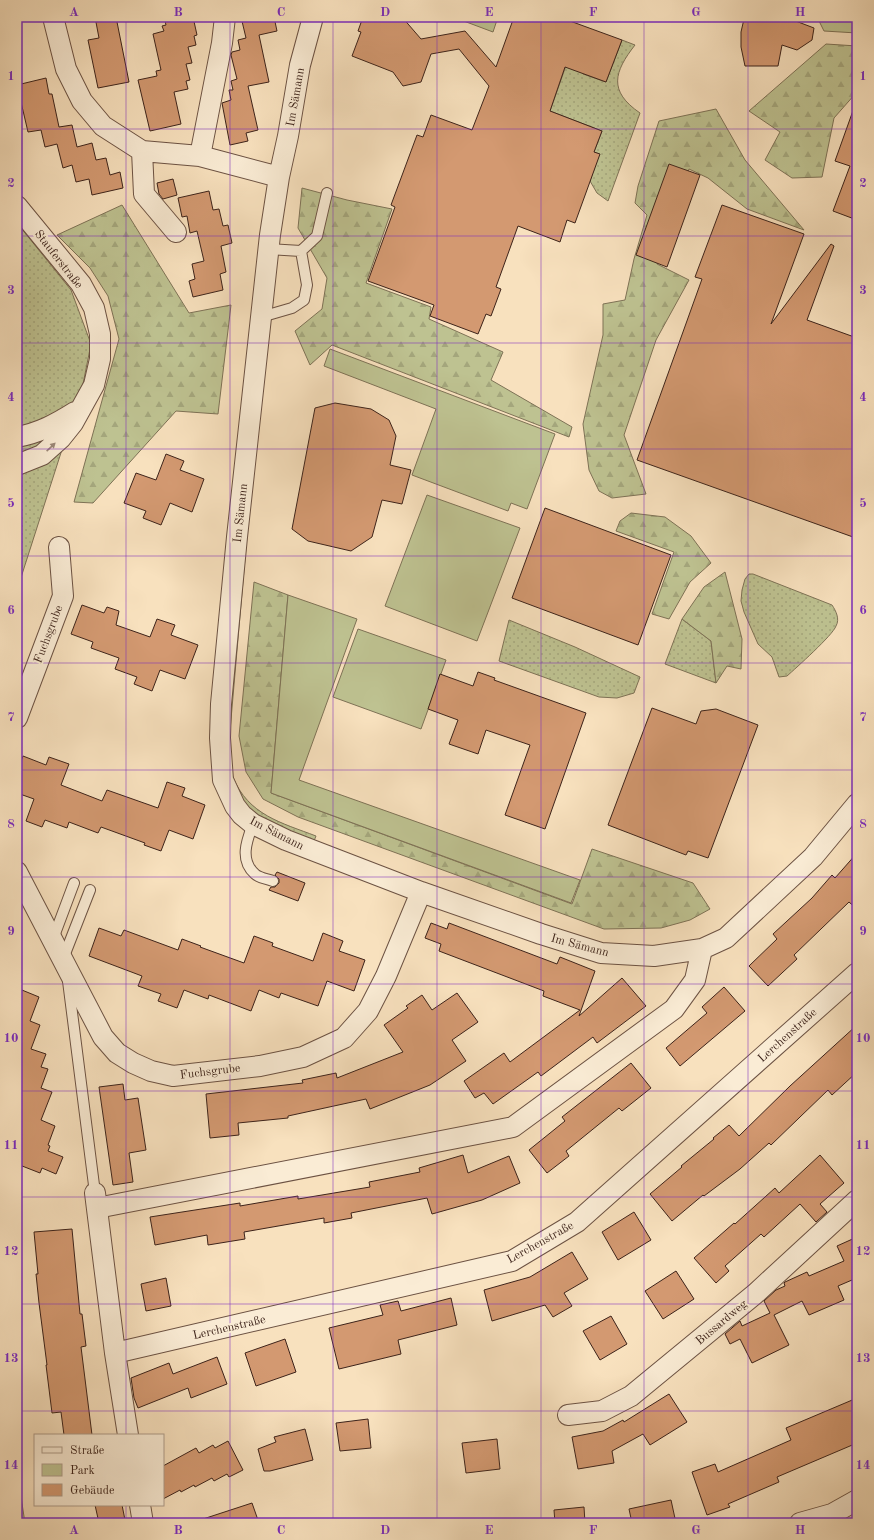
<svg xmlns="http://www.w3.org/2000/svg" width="874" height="1540" font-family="'Old Standard TT',serif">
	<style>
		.grass { fill: url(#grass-dots); stroke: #7e7256 }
		.forest { fill: url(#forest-firs); stroke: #7e7256 }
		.park { fill: #bec291; stroke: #7e7256 }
		.building { fill: #d39971; stroke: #3d231a }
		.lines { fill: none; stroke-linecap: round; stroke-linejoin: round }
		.service-casing { stroke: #6c5243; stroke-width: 12 }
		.minor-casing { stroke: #6c5243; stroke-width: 22 }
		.service { stroke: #faecd5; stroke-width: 10 }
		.minor { stroke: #faecd5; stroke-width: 20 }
		.oneway { fill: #9c8878 }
		.grid { fill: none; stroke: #7b2cbf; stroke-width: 1; stroke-opacity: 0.55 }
		.labels { text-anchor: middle; stroke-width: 4; stroke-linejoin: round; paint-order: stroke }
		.street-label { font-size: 12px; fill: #3d231a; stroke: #faecd5 }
		.neatline { fill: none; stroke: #7b2cbf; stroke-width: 1.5 }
		.grid-label { font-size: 13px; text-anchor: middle; font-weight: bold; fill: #7b2cbf }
	</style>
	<defs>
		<pattern id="grass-dots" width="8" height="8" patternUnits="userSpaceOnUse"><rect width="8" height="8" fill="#bec291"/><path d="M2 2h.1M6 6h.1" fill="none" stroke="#a4a67c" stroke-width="1.8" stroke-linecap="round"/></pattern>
		<pattern id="forest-firs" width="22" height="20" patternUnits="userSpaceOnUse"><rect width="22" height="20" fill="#bec291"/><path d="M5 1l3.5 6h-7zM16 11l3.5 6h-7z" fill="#a4a67c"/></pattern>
	</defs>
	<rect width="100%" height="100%" fill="#f8e1be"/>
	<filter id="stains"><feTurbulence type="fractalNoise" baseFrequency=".005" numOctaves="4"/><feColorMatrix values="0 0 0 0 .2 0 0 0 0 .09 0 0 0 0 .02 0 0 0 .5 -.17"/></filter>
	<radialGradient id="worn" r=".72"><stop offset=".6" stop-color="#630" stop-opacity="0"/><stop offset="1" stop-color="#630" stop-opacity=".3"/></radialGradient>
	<!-- grass -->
	<path class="grass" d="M622 40 635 45C614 72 608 91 640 113L608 201 597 193 590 181 599 154 594 152 602 131 550 111 568 60 585 67 583 74 606 82Z
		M17 223 71 290 91 344 83 384 17 590Z
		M255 443 230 731C230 745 228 763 233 777 248 815 282 823 316 836L314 841 279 828 263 820 239 798 234 788 225 748Z
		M749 574H753L832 605C836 611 840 619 836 626 833 635 796 668 787 676L779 677 772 657 758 644 744 612 741 601 742 590 745 579Z
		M682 619 711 641 716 683 665 664Z
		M509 620 575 647 640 677 634 693 617 698 599 697 499 661Z
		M17 1471 25 1523H17Z"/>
	<!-- forest -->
	<path class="forest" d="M826 44 857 46V93H856L834 118 822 177 792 178 765 160 780 132 749 111Z
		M716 109 745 160 804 230 747 209 708 178 689 169 657 264 689 280 656 340 624 435 646 494 612 498 599 491 589 470 583 424 603 335V304L625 300 634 259 647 215 635 203 638 186 659 121Z
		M302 188 347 200 392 209 366 283 431 307 429 319 503 352 491 380 572 427 569 437 332 345 310 365 295 331 322 309 327 278 298 228Z
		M122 205 189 313 231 305 218 414 176 411 93 503 74 502 119 339 108 296 90 268 57 235Z
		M631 513 665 517 691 536 711 563 690 582 669 619 652 614 674 552 616 531 620 521Z
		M725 572 742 639 741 669 727 666 716 683 711 641 682 619 704 587Z
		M254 582 288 595 271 793 572 904 592 849 693 883 710 909 690 920 661 928 604 929 298 817 263 799 246 772 239 736Z"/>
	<!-- park -->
	<path class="park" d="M453 17H498L493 32Z
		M817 17H857V33L824 31Z
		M330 349 555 434 527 509 511 503 508 511 412 475 436 409 324 366Z
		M427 495 520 528 477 641 385 606Z
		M288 595 357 619 299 780 580 880 571 903 271 793Z
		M358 629 446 660 421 729 333 697Z"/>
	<!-- building -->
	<path class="building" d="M95 17H116L129 82 98 88 88 40 99 38Z
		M164 17H193L197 35 194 36 196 45 188 47 192 63 186 64 190 80 186 81 188 89 174 92 181 124 150 131 138 80 157 76 156 71 161 70 153 34 164 31 162 26 166 25Z
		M241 17H274L277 31 259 35 269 82 248 86 258 130 246 133 248 141 230 145 222 103 231 100 229 90H233L231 81 237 79 231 55 232 52 240 50 238 40 246 38Z
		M363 17H402L421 39 465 31 496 67 514 17H559L622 40 606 82 565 67 550 111 602 131 594 152 600 154 575 223 567 220 560 242 518 226 496 287 501 289 491 316 486 314 478 334 430 316 434 305 368 281 395 207 391 205 417 135 423 137 431 115 472 130 489 86 459 49 431 54 421 82 403 86 393 72 352 56 361 32 358 31Z
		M755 17H785L814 28 812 40 797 50 782 45 778 66H745L741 47V32L744 19 753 20Z
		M46 78 49 94H52L59 127 72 125 77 147 92 143 96 160 106 158 110 175 120 172 123 188 92 195 89 179 76 182 72 165 63 168 57 144 45 147 41 130 28 132 17 85Z
		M855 105H857V220L833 211 850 166 835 161Z
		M669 164 700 175 667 267 636 255Z
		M173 179 177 195 163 199 159 194 157 183Z
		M209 191 213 210 219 209 223 226 228 225 232 243 221 246 226 272 220 274 223 290 193 297 189 281 195 279 192 264 204 261 197 231 190 233 187 216 182 217 178 198Z
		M722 205 804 234 771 324 831 244 834 246 807 320 857 338V527L853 537 637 460 702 279 695 277Z
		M335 403 371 409 389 420 396 436 390 465 411 470 402 504 382 500 372 537 351 551 308 541 292 529 315 408Z
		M166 454 184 461 180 470 204 479 192 512 170 503 161 525 143 518 146 511 124 503 136 473 156 480Z
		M545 508 671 555 638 645 512 598Z
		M82 605 104 613 107 607 119 611 116 625 150 637 157 619 175 625 171 635 198 645 185 679 160 670 152 691 134 684 137 677 115 669 119 658 91 648 93 642 71 634Z
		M478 672 495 678 494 680 586 713 545 829 505 815 530 745 486 730 478 754 449 744 458 720 428 709 440 674 473 686Z
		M652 708 696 724 701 711 716 709 758 725 708 858 688 851 686 855 608 825Z
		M23 756 46 765 49 757 69 764 61 785 102 801 107 790 158 808 167 782 185 788 182 796 205 805 193 839 169 830 161 851 144 845 145 843 101 827 98 833 69 822 67 828 45 820 42 827 26 821 34 799 17 793V771Z
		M857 853V909L849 902 794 955 797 959 768 986 749 966 777 939 773 934 812 898 832 875 835 878Z
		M277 872 305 883 298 901 269 890 271 887H275L279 883V879L275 875Z
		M431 923 447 929 449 923 557 964 560 957 595 971 579 1016 622 978 646 1006 597 1043 593 1037 541 1076 538 1072 493 1104 484 1093 475 1098 464 1081 504 1053 510 1062 580 1010 543 996 544 991 439 951 441 944 425 938Z
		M99 928 121 936 124 930 178 950 182 939 201 946 200 947 244 963 254 936 273 943 272 946 313 961 323 933 343 941 339 951 365 960 354 991 327 981 318 1006 281 993 279 998 259 990 251 1011 209 995 208 999 184 990 177 1008 158 1001 161 994 138 986 142 976 89 956Z
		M724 987 745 1011 680 1066 666 1048 707 1013 702 1007Z
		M17 988 39 997 30 1021 40 1025 31 1049 46 1054 41 1067 48 1069 41 1088 52 1092 41 1120 55 1126 48 1145 50 1146 48 1151 63 1157 56 1174 42 1168 40 1173 17 1164Z
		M457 993 478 1022 452 1040 466 1061 430 1085 370 1109 366 1099 288 1116V1118L238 1123 239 1135 210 1138 206 1094 303 1083 302 1080 336 1073 337 1078 403 1052 384 1025 408 1008 406 1006 422 995 432 1010Z
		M857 1025V1072L832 1095 828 1090 771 1145 769 1143 740 1169 704 1196 703 1195 672 1221 650 1194 682 1167 681 1166 714 1139 713 1138 729 1125 739 1136 790 1086Z
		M631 1063 651 1088 622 1111 619 1108 566 1151 569 1156 547 1173 529 1150 565 1121 562 1117Z
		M123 1084 125 1100 138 1098 146 1150 129 1153 133 1182 113 1185 99 1087Z
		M463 1155 468 1173 509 1156 520 1183 482 1200 432 1214 427 1198 351 1213 352 1218 324 1223V1218L244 1232 245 1239 208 1245 207 1235 155 1245 150 1217 240 1203V1206L298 1196V1199L370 1187 369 1182 420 1172 419 1168Z
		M820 1155 844 1183 820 1204 827 1212 816 1222 800 1204 764 1237 761 1234 725 1266 729 1271 716 1283 694 1258 734 1223 735 1224 775 1188 779 1193Z
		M634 1212 651 1240 618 1260 602 1232Z
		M72 1229 80 1314H82L86 1346 81 1347 92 1435H64L61 1412 52 1413 46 1365H47L39 1303 36 1274H38L34 1232Z
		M857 1237V1290L852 1280 838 1286 844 1300 809 1315 802 1301 774 1315 789 1345 752 1363 740 1339 730 1344 725 1334 740 1321 742 1326 770 1313 764 1301 776 1290 785 1286 784 1283 785 1282 807 1272 809 1276 844 1261 837 1246Z
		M572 1252 588 1279 564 1293 572 1306 553 1317 545 1305 492 1321 484 1290 530 1277Z
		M676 1271 694 1299 663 1319 645 1291Z
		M166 1278 171 1306 146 1311 141 1284Z
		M451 1298 457 1325 398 1340 401 1354 339 1369 329 1328 383 1315 380 1305 398 1301 401 1311Z
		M611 1316 627 1344 600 1360 583 1331Z
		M285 1339 296 1372 256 1386 245 1353Z
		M217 1357 227 1384 191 1398 188 1388 138 1408 134 1398 131 1378 169 1363 173 1374Z
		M669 1394 687 1422 650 1445 643 1434 612 1451 614 1463 578 1469 572 1437 603 1431 623 1420 624 1422Z
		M857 1398V1443L777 1477 779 1482 728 1504 730 1507 707 1515 692 1472 715 1464 718 1472 791 1440 786 1428Z
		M368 1419 371 1448 340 1451 336 1423Z
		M305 1429 313 1460 270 1471H264L258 1449 276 1442 274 1437Z
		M497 1439 500 1469 466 1473 462 1443Z
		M228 1441 243 1470 229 1477 227 1474 214 1481 212 1478 195 1487 194 1485 181 1492 180 1490 163 1499V1466L196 1448 199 1453 213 1445 215 1448Z
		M671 1500 676 1523H632L629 1509Z
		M252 1503 259 1523H201L200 1520Z
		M95 1505H122L125 1520 113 1523H99Z
		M584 1507 585 1523H555L554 1510Z"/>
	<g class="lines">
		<!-- service casing -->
		<g class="service-casing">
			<path id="service" d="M268 249 301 251 317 236 327 193
				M261 317 292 308 304 300 307 285 301 251
				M253 824C247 840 239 860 255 874 259 878 268 879 273 881
				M53 939 74 883
				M63 959 90 890
				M68 981 95 1193"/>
		</g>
		<!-- minor casing -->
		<g class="minor-casing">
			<path id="minor" d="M53 17 66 69 82 101 103 126 142 151 200 156 279 177
				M313 17 300 65 288 136 279 177 270 235 237 537 221 704 220 738 223 780 235 806 242 815 253 824 286 840 421 892 541 934 601 953 654 956 702 949 726 938 813 857 857 804
				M142 151 144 194 176 232
				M200 156 222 43 225 17
				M17 206 81 284 94 308 100 334V359L94 385 73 423 61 438 42 455 17 465
				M17 437C39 433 56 424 75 412
				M17 718 63 596 59 547
				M17 872 103 1037 117 1053 133 1063 151 1071 173 1076 260 1066 303 1057 344 1038 368 1011 386 976 421 892
				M95 1193 115 1353 128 1435
				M97 1208 513 1127 674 1009 695 980 702 949
				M115 1353 512 1261 577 1222 857 973
				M568 1415 602 1411 631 1396 755 1294 857 1200
				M140 1505 143 1523
				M800 1523 832 1514 857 1500"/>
		</g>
		<!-- service -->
		<use href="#service" class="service"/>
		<!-- minor -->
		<use href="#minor" class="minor"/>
	</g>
	<!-- one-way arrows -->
	<defs><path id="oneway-solid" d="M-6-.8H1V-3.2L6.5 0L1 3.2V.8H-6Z"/></defs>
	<use class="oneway" href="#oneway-solid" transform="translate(51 447) rotate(-43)"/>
	<!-- grid -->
	<path class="grid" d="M126 17V1435M230 17V1523M333 17V1523M437 17V1523M541 17V1523M644 17V1523M748 17V1523M17 129H857M17 236H857M17 343H857M17 449H857M17 556H857M17 663H857M17 770H857M17 877H857M17 984H857M17 1091H857M17 1197H857M17 1304H857M17 1411H857M126 1505V1523"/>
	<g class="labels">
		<!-- street labels -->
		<g class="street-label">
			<text transform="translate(295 97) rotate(-80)" y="4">Im Sämann</text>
			<text transform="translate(59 259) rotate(52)" y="4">Stauferstraße</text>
			<text transform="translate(240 513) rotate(-84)" y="4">Im Sämann</text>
			<text transform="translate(48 634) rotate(-69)" y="4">Fuchsgrube</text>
			<text transform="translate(277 833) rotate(27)" y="4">Im Sämann</text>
			<text transform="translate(580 945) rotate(15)" y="4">Im Sämann</text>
			<text transform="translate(787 1035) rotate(-42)" y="4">Lerchenstraße</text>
			<text transform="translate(210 1071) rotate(-7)" y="4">Fuchsgrube</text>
			<text transform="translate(540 1242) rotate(-29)" y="4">Lerchenstraße</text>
			<text transform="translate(721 1322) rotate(-40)" y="4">Bussardweg</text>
			<text transform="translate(229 1327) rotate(-13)" y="4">Lerchenstraße</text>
		</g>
	</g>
	<!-- margin -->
	<rect width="874" height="1540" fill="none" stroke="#f8e1be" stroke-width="44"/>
	<!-- legend -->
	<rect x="34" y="1434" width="130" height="72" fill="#faecd5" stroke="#ae9c8a"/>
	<rect x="42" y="1447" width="20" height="6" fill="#faecd5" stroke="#ae9c8a"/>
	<text x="70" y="1454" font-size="12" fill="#3d231a">Straße</text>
	<rect x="42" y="1464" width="20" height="12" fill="#bec291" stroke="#ae9c8a"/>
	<text x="70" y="1474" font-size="12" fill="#3d231a">Park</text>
	<rect x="42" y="1484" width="20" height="12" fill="#d39971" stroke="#ae9c8a"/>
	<text x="70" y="1494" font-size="12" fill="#3d231a">Gebäude</text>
	<rect x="22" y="22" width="830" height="1496" class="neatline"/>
	<g class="grid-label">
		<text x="74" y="16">A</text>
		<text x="178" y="16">B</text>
		<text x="281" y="16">C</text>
		<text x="385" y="16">D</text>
		<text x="489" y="16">E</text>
		<text x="593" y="16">F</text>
		<text x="696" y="16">G</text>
		<text x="800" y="16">H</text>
		<text x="11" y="80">1</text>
		<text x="863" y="80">1</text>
		<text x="11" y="187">2</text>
		<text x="863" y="187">2</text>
		<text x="11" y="294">3</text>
		<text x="863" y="294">3</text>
		<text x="11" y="401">4</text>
		<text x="863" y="401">4</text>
		<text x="11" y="507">5</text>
		<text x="863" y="507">5</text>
		<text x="11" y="614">6</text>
		<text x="863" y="614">6</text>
		<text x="11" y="721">7</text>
		<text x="863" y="721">7</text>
		<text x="11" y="828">8</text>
		<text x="863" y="828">8</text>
		<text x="11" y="935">9</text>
		<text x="863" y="935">9</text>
		<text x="11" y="1042">10</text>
		<text x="863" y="1042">10</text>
		<text x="11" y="1149">11</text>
		<text x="863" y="1149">11</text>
		<text x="11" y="1255">12</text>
		<text x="863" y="1255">12</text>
		<text x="11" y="1362">13</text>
		<text x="863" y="1362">13</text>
		<text x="11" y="1469">14</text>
		<text x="863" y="1469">14</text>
		<text x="74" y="1534">A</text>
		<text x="178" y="1534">B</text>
		<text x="281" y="1534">C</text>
		<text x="385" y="1534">D</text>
		<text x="489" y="1534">E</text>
		<text x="593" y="1534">F</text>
		<text x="696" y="1534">G</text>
		<text x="800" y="1534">H</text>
	</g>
	<rect width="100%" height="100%" filter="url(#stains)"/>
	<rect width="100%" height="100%" fill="url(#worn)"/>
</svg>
